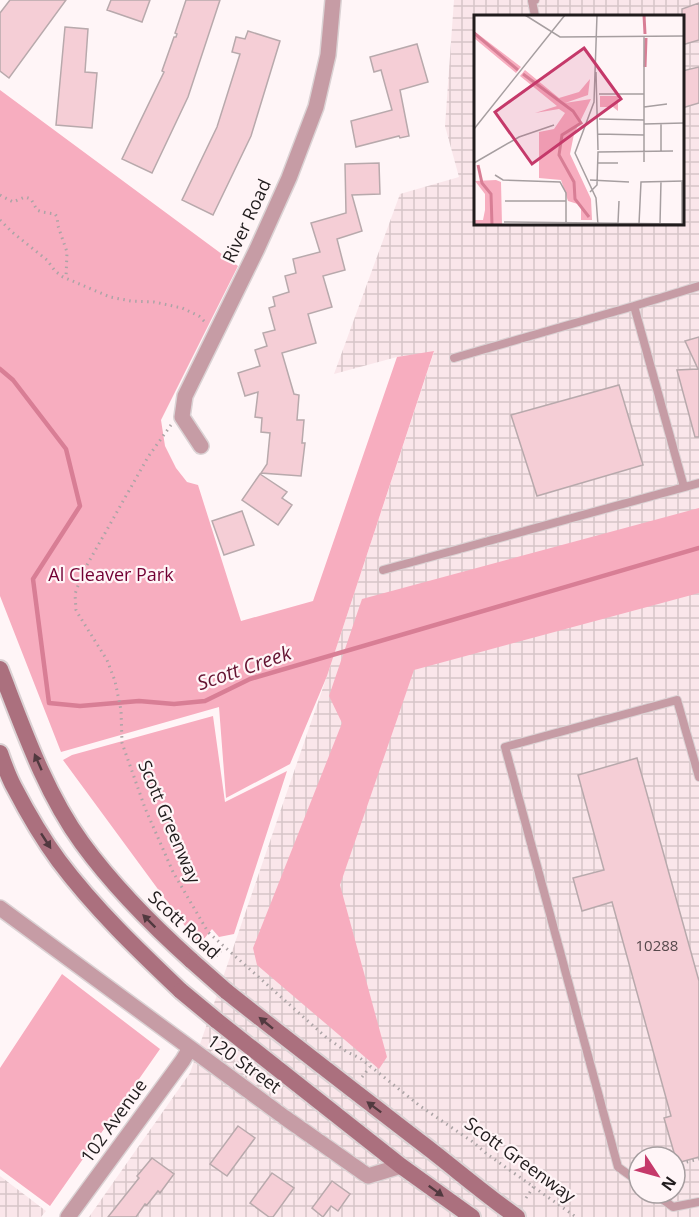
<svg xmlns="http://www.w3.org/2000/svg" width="699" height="1217" font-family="'Open Sans',sans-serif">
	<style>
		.industrial { fill: url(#industrial-grid); fill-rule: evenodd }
		.green { fill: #f7adbf }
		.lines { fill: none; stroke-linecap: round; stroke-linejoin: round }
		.stream { stroke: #d87e95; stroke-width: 4.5 }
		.building { fill: #f5ced6; stroke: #b8a9ac; stroke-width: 1.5 }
		.service-casing { stroke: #dbd2d4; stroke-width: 10 }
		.minor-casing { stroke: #dbd2d4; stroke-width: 18 }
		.secondary-casing { stroke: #dbd2d4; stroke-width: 20 }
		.path { stroke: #aca4a6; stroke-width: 3; stroke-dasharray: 1.5 4.5; stroke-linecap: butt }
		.service { stroke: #c69ca5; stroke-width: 8 }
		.minor { stroke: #c69ca5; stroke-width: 15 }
		.secondary { stroke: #ab707e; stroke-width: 16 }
		.secondary-bridge-casing { stroke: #dbd2d4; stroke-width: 20; stroke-linecap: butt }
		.secondary-bridge { stroke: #ab707e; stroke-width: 16 }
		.oneway { fill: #51393f }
		.labels { text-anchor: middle; stroke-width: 4.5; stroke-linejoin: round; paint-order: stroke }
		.number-label { font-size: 15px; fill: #56484b }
		.street-label { font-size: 18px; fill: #211c1d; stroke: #fff5f7 }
		.park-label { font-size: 18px; fill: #720033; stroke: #fff5f7 }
		.water-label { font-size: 20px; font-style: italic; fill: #651432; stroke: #fff5f7 }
		.inset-river { fill: none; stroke: #d87e95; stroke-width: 3 }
		.inset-road { fill: none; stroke: #a69ea0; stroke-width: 1.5 }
		.view { fill: #c5396a; fill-opacity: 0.15; stroke: #c5396a; stroke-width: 3 }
		.inset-edge { fill: none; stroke: #211c1d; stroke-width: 3 }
	</style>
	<defs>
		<pattern id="industrial-grid" width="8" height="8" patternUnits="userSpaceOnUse" patternTransform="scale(1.5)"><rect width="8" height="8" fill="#fae6ea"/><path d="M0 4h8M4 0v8" fill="none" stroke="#d6c5c8"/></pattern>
	</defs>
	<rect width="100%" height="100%" fill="#fff5f7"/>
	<!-- industrial -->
	<path class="industrial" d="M454 0H699V1217H89L190 1073 327 676 434 352 397 357 334 374 400 194 459 177 445 126ZM476 16H682V224H476ZM639 1157H675V1193H639Z
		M0 1176 46 1211 41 1217H0Z"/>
	<!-- green -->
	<path class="green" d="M0 90 238 266 161 420 165 446 176 468 187 482 198 485 241 621 313 601 397 357 434 351 327 676 290 764 226 798 219 707 61 752 0 596Z
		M699 508V593L414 670 340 885 387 1057 379 1069 257 965 253 948 342 723 329 696 362 599Z
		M213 716 225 802 287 771 234 934 219 937 212 929 199 945 63 760 72 755Z
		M62 974 160 1049 50 1206 0 1169V1068Z"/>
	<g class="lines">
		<!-- stream -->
		<path class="stream" d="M0 369 13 380 66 449 80 506 33 579 49 703 80 706 139 701 174 704 205 701 250 679 699 548"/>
	</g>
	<!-- building -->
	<path class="building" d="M10 0H66L9 78 0 71V13Z
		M111 0H150L142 22 107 10Z
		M186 0H220L188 97 152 173 122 159 164 72 162 71 174 37H176L177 34 175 33Z
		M699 3V40L682 45V9Z
		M65 27 88 29 85 72 97 73 92 128 56 125Z
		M248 31 280 41 251 136 213 215 182 200 217 127 240 54 232 52 236 37 245 39Z
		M417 44 428 82 400 90 409 136 400 138 399 136 356 147 351 121 392 110 381 70 374 72 370 57Z
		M699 67V103L682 108V71Z
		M379 163 380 194 352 195 362 231 337 239 345 270 323 276 332 307 308 314 316 343 282 353 294 394 299 395 297 420H304L302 443H305L301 476 261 473 267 464 270 433 261 432 262 418 255 417 258 392 245 396 238 373 260 366 255 350 267 346 263 333 275 330 269 308 275 306 273 297 289 292 285 276 296 273 293 259 320 252 311 223 346 213 345 164Z
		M699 337V437H695L677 370 698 369 685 341Z
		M619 385 643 465 537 496 511 415Z
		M260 474 287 492 282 498 292 505 278 525 242 500Z
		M242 511 254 545 224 555 212 521Z
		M637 758 699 981V1157L677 1163 664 1118 671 1116 612 902 582 911 573 878 604 870 578 775Z
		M238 1126 255 1138 227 1176 210 1164Z
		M152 1158 174 1174 160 1193 158 1191 147 1205 145 1204 136 1217H108L139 1178 137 1176Z
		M272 1173 294 1188 273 1217H269L250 1203Z
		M332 1181 350 1194 338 1211 331 1206 323 1217 312 1208Z"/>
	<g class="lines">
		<!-- service casing -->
		<g class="service-casing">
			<path id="service" d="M535 0 532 1 535 16
				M454 358 634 306
				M684 487 634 306 699 286
				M383 570 699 483
				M639 1182 618 1167 505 747 677 700 699 777
				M654 1193 673 1207 699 1202"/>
		</g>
		<!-- minor casing -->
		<g class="minor-casing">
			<path id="minor" d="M201 446 182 417 185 396 257 249 289 178 316 107 328 55 333 0
				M0 908 284 1117 368 1176 401 1166
				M68 1217 183 1060 190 1048"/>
		</g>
		<!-- secondary casing -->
		<g class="secondary-casing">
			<path id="secondary" d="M0 669C23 728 45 792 82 843 114 887 152 925 192 961
				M0 753C4 764 8 776 14 787 27 812 42 838 59 861 95 909 138 950 181 991
				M226 991C290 1042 354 1091 419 1141 452 1166 483 1193 517 1217
				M216 1020 401 1166 472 1217"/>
		</g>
		<!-- path -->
		<path class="path" d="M0 195 13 202 25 197 31 199 37 210 42 212 55 214 57 217 58 226 67 252 66 278
			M0 220 12 232 47 260 55 271 63 277 110 297 131 301 154 302 182 308 199 316 206 323
			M171 425 148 457 83 572 75 594 76 610 80 617 107 660 115 681 121 710 122 743 145 808 173 872 208 932 327 1038 347 1052 360 1058 420 1106 473 1142 487 1154 576 1217
			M216 956 224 947
			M362 1077 370 1067
			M675 1165 699 1159
			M526 1198 534 1186"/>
		<!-- service -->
		<use href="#service" class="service"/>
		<!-- minor -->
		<use href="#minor" class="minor"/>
		<!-- secondary -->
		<use href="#secondary" class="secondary"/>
		<!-- secondary-bridge casing -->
		<g class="secondary-bridge-casing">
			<path id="secondary-bridge" d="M192 961 226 991
				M181 991 216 1020"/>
		</g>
		<!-- secondary-bridge -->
		<use href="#secondary-bridge" class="secondary-bridge"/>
	</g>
	<!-- one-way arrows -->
	<defs><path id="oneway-solid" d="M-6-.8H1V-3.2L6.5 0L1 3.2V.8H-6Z" transform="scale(1.5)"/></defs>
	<g class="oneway">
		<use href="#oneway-solid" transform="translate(38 762) rotate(-114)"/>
		<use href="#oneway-solid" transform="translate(46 841) rotate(57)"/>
		<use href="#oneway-solid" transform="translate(149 921) rotate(-135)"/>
		<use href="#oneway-solid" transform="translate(266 1023) rotate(-141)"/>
		<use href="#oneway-solid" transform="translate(374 1107) rotate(-143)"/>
		<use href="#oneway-solid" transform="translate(436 1191) rotate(36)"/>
	</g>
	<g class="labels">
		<!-- number labels -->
		<g class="number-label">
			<text x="657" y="951">10288</text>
		</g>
		<!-- street labels -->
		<g class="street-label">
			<text transform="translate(247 221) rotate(-65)" y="6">River Road</text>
			<text transform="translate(169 822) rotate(67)" y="6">Scott Greenway</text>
			<text transform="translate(184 925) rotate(43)" y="6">Scott Road</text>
			<text transform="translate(244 1064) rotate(36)" y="6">120 Street</text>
			<text transform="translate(114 1121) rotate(-54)" y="6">102 Avenue</text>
			<text transform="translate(520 1160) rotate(36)" y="6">Scott Greenway</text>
		</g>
		<!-- park labels -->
		<g class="park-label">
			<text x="111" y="581">Al Cleaver Park</text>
		</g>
		<!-- water labels -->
		<g class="water-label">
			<text transform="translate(244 668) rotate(-19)" y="7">Scott Creek</text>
		</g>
	</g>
	<!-- overview -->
	<g transform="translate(474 15)">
		<rect width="210" height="210" fill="#fff5f7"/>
		<path d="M0 16 47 52 42 58 0 23ZM51 55 85 83 105 77 116 64 114 80 91 88 117 84 100 119 96 139 117 184 118 205H107V190L94 186 87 165 65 163V117L80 114 91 98 85 94 61 98 83 91 46 61ZM126 81H144V96L139 92H126ZM22 165 27 167 28 210H0V205H9L11 195V179L1 166Z" fill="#f7adbf"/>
		<path class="inset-river" d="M170 0 171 19M0 18 44 55M171 52 172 23M49 59 99 96 107 108 88 120 85 140 100 167 101 184 115 202M4 150 8 168 17 179 18 210"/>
		<path class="inset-road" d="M51 0 86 22 210 21M123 0 120 87 101 138 122 183 124 210M122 57 124 135M125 79H170M170 92 193 89M125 104 170 105M187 108V137M170 109 210 108M0 114 91 0M124 119 170 120M170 147V22M0 148 45 122 80 110M124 148H144M21 160 29 165 86 167 92 178V207M116 165 155 167M116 177 123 170 124 137 199 136M31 186H92M30 207 210 209M144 208 145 186M165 209 167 167 210 166M186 209 187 166M208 209V166"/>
		<path class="view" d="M110 33 147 84 58 149 21 97Z"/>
		<rect width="210" height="210" class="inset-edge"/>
	</g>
	<!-- north arrow -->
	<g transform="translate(657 1175) rotate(126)"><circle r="28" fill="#fff5f7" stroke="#a69ea0" stroke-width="1.5"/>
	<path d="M0-4.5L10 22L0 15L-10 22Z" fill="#c5396a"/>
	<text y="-9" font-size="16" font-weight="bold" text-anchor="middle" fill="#211c1d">N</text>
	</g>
</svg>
